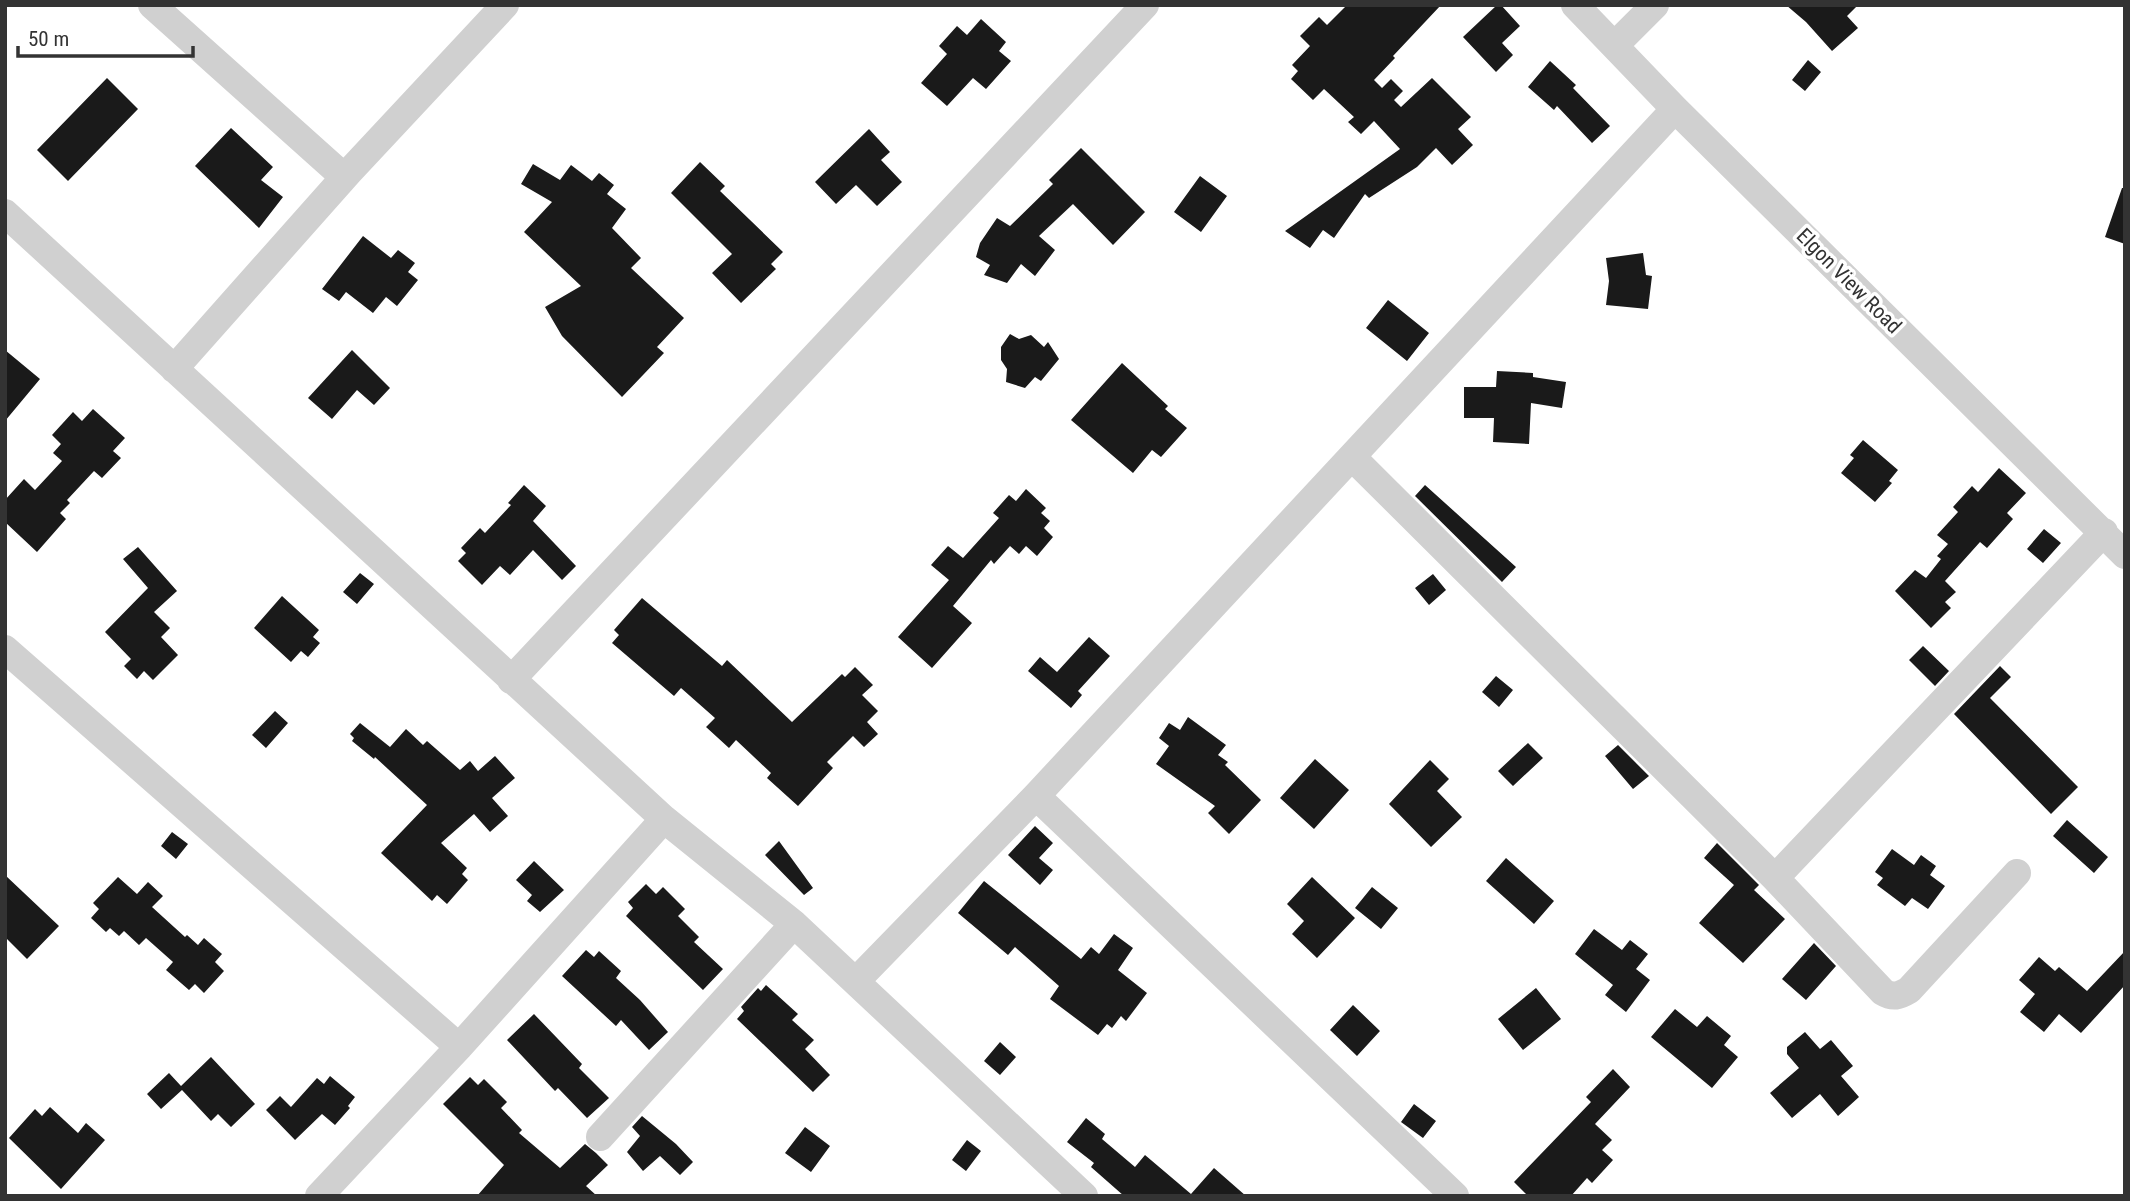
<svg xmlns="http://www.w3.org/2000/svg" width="2130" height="1201" font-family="'Roboto Condensed',sans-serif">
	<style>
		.building { fill: #1a1a1a }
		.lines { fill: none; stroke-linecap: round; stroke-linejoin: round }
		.minor { stroke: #d0d0d0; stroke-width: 28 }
		.labels { text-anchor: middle; stroke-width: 7; stroke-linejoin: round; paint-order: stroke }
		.street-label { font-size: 21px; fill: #333; stroke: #fff }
	</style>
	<rect width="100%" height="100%" fill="#fff"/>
	<!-- building -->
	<path class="building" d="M1347 5H1441L1393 56 1395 58 1374 80 1382 88 1391 79 1403 91 1394 100 1401 107 1432 78 1471 117 1458 129 1473 145 1452 165 1436 148 1417 167 1369 198 1365 194 1334 238 1323 230 1310 248 1285 231 1400 149 1374 121 1361 134 1348 122 1354 117 1324 89 1313 100 1291 79 1298 71 1292 65 1310 46 1300 36 1319 17 1327 25Z
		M1497 5H1501L1520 26 1502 43 1513 55 1496 72 1463 37Z
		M1786 5H1858L1847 16 1858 28 1832 51 1806 22Z
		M981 19 1006 42 999 51 1011 61 986 89 973 78 947 106 921 83 947 54 939 46 957 26 967 35Z
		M1808 60 1821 72 1805 91 1792 80Z
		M1550 61 1576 85 1573 88 1610 126 1592 143 1557 106 1554 110 1528 87Z
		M107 78 138 109 68 181 37 150Z
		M231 128 273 167 261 180 283 197 259 228 195 166Z
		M869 129 890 152 881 160 902 182 877 206 856 185 836 204 815 182Z
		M1081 148 1145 212 1113 245 1073 204 1039 236 1055 250 1035 276 1021 264 1007 283 984 275 990 265 976 257 980 243 997 218 1010 226 1053 184 1049 180Z
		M700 162 725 186 720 191 783 252 771 264 776 269 741 303 712 273 732 254 671 193Z
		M533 164 560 180 571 165 592 181 599 173 614 185 607 194 626 209 612 228 641 258 631 268 684 318 657 347 664 353 622 397 562 336 545 307 581 286 524 232 552 202 521 184Z
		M1200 176 1227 196 1201 232 1174 212Z
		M2122 188H2125V244L2105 237Z
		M363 236 391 258 398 250 415 263 408 272 418 280 397 306 386 297 373 313 346 292 339 301 322 289Z
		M1643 253 1646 275 1652 276 1648 309 1606 305 1609 281 1606 258Z
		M1388 300 1429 333 1407 361 1366 328Z
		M1010 334 1019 339 1031 335 1044 347 1048 342 1059 359 1041 381 1035 377 1025 388 1006 382 1007 369 1001 360V347Z
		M5 350 40 379 5 421Z
		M352 350 390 388 374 405 357 390 332 419 308 398Z
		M1122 363 1168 406 1165 409 1187 428 1161 457 1152 450 1133 473 1071 420Z
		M1497 371 1533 373V377L1566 382 1562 408 1531 403 1529 444 1493 442 1494 418H1464V387H1496Z
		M93 409 125 438 113 451 121 458 102 478 94 471 67 500 70 503 60 513 66 519 37 552 5 522V500L24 479 35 490 62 461 53 453 61 444 52 435 73 412 82 421Z
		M1863 440 1898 470 1889 481 1892 483 1875 502 1841 473 1854 458 1850 455Z
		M1999 468 2026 493 2007 513 2013 519 1987 548 1980 542 1945 581 1956 592 1945 602 1951 608 1931 628 1895 591 1915 570 1926 578 1941 559 1937 556 1948 544 1937 535 1958 512 1953 507 1972 486 1978 492Z
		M524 485 546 506 533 521 576 566 562 580 533 550 510 575 500 566 482 585 458 561 466 553 461 548 480 528 485 533 511 505 508 503Z
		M1425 485 1516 567 1502 582 1415 496Z
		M1026 489 1046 508 1041 513 1050 521 1044 528 1053 537 1037 556 1026 546 1019 554 1010 546 994 564 991 560 953 606 972 623 932 668 898 637 949 580 931 565 948 546 963 558 999 518 993 513 1009 495 1016 501Z
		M2044 529 2061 543 2043 563 2027 549Z
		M138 547 177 591 154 612 170 628 161 637 178 655 153 680 144 671 137 679 124 666 131 659 105 632 148 588 123 559Z
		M360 573 374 584 357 604 343 592Z
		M1433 574 1446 590 1429 605 1415 588Z
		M282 596 319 630 313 637 320 643 308 657 301 651 291 662 254 628Z
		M642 598 722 666 727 660 792 722 842 674 845 677 855 667 873 685 862 695 878 711 867 722 878 734 864 747 853 736 827 762 833 768 798 806 767 778 771 773 736 740 729 748 706 727 715 718 681 688 674 696 612 643 619 635 614 630Z
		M1089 637 1110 656 1078 691 1082 695 1071 708 1028 671 1040 657 1057 672Z
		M1923 646 1949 671 1935 686 1909 660Z
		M2000 666 2011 677 1990 698 2078 787 2051 814 1954 714Z
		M1496 676 1513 690 1499 707 1482 692Z
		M275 711 288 723 266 748 252 735Z
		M1188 717 1226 745 1218 755 1228 762 1225 765 1261 800 1229 834 1208 813 1215 806 1156 764 1169 746 1159 738 1169 723 1180 730Z
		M360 723 390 747 406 729 423 745 427 741 460 770 470 761 478 771 495 756 515 778 492 798 508 816 490 832 474 814 441 843 467 868 462 874 468 880 447 904 437 895 432 901 381 853 427 805 375 757 374 759 352 741 354 738 350 734Z
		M1528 743 1543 758 1513 786 1498 771Z
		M1618 745 1649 776 1633 789 1605 756Z
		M1315 759 1349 790 1314 829 1280 798Z
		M1430 760 1449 779 1437 791 1462 817 1431 847 1389 804Z
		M2067 820 2108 857 2094 873 2053 836Z
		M1035 826 1053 843 1039 858 1053 870 1040 885 1008 855Z
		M172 832 188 844 176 859 161 846Z
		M779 841 813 888 804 895 765 855Z
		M1717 843 1759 885 1754 890 1785 919 1743 963 1699 923 1734 885 1704 858Z
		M1892 849 1914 865 1921 855 1936 866 1930 875 1945 886 1928 909 1912 898 1905 906 1877 885 1883 878 1875 872Z
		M1506 858 1554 901 1534 924 1486 881Z
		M534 861 564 890 540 912 527 901 532 895 516 880Z
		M5 875 59 926 27 959 5 937Z
		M118 877 137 894 148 882 163 896 152 907 185 937 187 935 198 945 204 938 222 954 215 962 224 971 204 993 195 984 189 990 166 970 173 962 146 938 139 945 124 931 119 936 110 928 106 932 91 918 99 909 93 903Z
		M1312 877 1355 918 1317 958 1292 934 1304 921 1287 904Z
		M984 881 1081 959 1091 947 1099 954 1114 934 1133 948 1118 970 1147 993 1126 1021 1121 1016 1112 1028 1107 1024 1098 1035 1050 999 1059 986 1015 947 1008 955 958 913Z
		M646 884 656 894 663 887 685 909 678 916 699 937 694 942 723 969 703 990 626 916 633 908 628 902Z
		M1372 887 1398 908 1381 929 1355 908Z
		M1594 929 1622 950 1630 940 1648 954 1636 969 1650 980 1626 1012 1605 995 1613 985 1575 954Z
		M1814 943 1836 966 1806 1000 1782 979Z
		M586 950 594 957 599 951 621 971 616 978 640 1000 668 1032 649 1050 621 1020 616 1026 562 976Z
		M2125 951V985L2081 1033 2059 1014 2044 1032 2020 1012 2035 994 2019 980 2039 957 2055 971 2059 967 2087 991Z
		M766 985 798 1014 792 1020 814 1040 805 1049 830 1075 813 1092 737 1019 744 1011 741 1007 758 988 761 991Z
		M1536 988 1561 1019 1523 1050 1498 1019Z
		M1353 1005 1380 1031 1357 1056 1330 1030Z
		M1675 1009 1697 1027 1707 1016 1731 1036 1724 1045 1738 1057 1712 1088 1651 1037Z
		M534 1014 582 1064 579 1068 609 1098 587 1118 558 1088 555 1091 507 1040Z
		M1805 1032 1820 1049 1831 1040 1853 1066 1841 1076 1859 1097 1838 1116 1820 1094 1792 1118 1770 1093 1799 1068 1787 1054V1047Z
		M1000 1042 1016 1057 1000 1075 984 1061Z
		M211 1057 255 1104 231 1127 218 1114 211 1121 182 1090 161 1109 147 1094 169 1073 181 1086Z
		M1613 1069 1630 1087 1595 1124 1612 1140 1602 1150 1613 1160 1592 1183 1587 1178 1571 1196H1528L1514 1182 1591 1102 1586 1097Z
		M330 1076 355 1097 348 1106 350 1108 335 1125 322 1114 295 1140 266 1110 280 1096 291 1107 317 1078 324 1084Z
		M470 1077 478 1085 484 1079 507 1102 501 1108 522 1130 519 1133 560 1168 585 1144 596 1153 608 1165 586 1186 597 1196H477L504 1165 443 1104Z
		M1414 1104 1436 1121 1423 1138 1401 1122Z
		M50 1107 78 1133 86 1123 105 1140 61 1189 9 1138 35 1109 42 1116Z
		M642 1116 676 1144 693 1162 680 1175 660 1156 643 1171 627 1152 640 1136 632 1127Z
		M1086 1118 1105 1134 1102 1139 1135 1167 1145 1155 1191 1194 1214 1168 1246 1196H1124L1091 1167 1094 1163 1067 1142Z
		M805 1127 830 1146 811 1172 785 1153Z
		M967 1140 981 1151 966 1171 952 1160Z"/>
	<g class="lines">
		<!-- minor -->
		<path class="minor" d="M152 5 344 177
			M1575 5 1675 109 2125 555
			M1615 45 1655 5
			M5 213 664 819 794 924 1084 1196
			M174 369 349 172 505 5
			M1352 457 1775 878 2104 532
			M5 649 459 1047
			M511 680 1145 5
			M1036 796 1455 1196
			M1775 878 1883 992C1893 998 1899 996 1909 990L2017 873
			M856 981 1036 796 1675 109
			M600 1137 794 924
			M319 1196 459 1047 664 819"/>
	</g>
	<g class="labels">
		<!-- street labels -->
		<g class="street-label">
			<text transform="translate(1849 281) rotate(45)" y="7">Elgon View Road</text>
		</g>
	</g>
	<!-- border -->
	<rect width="2130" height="1201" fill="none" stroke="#333333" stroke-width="14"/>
	<!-- scale -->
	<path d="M18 46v10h175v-10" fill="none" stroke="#333333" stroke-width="3.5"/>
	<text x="28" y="46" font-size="21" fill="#333333" stroke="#ffffff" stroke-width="5" paint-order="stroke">50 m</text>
</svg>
